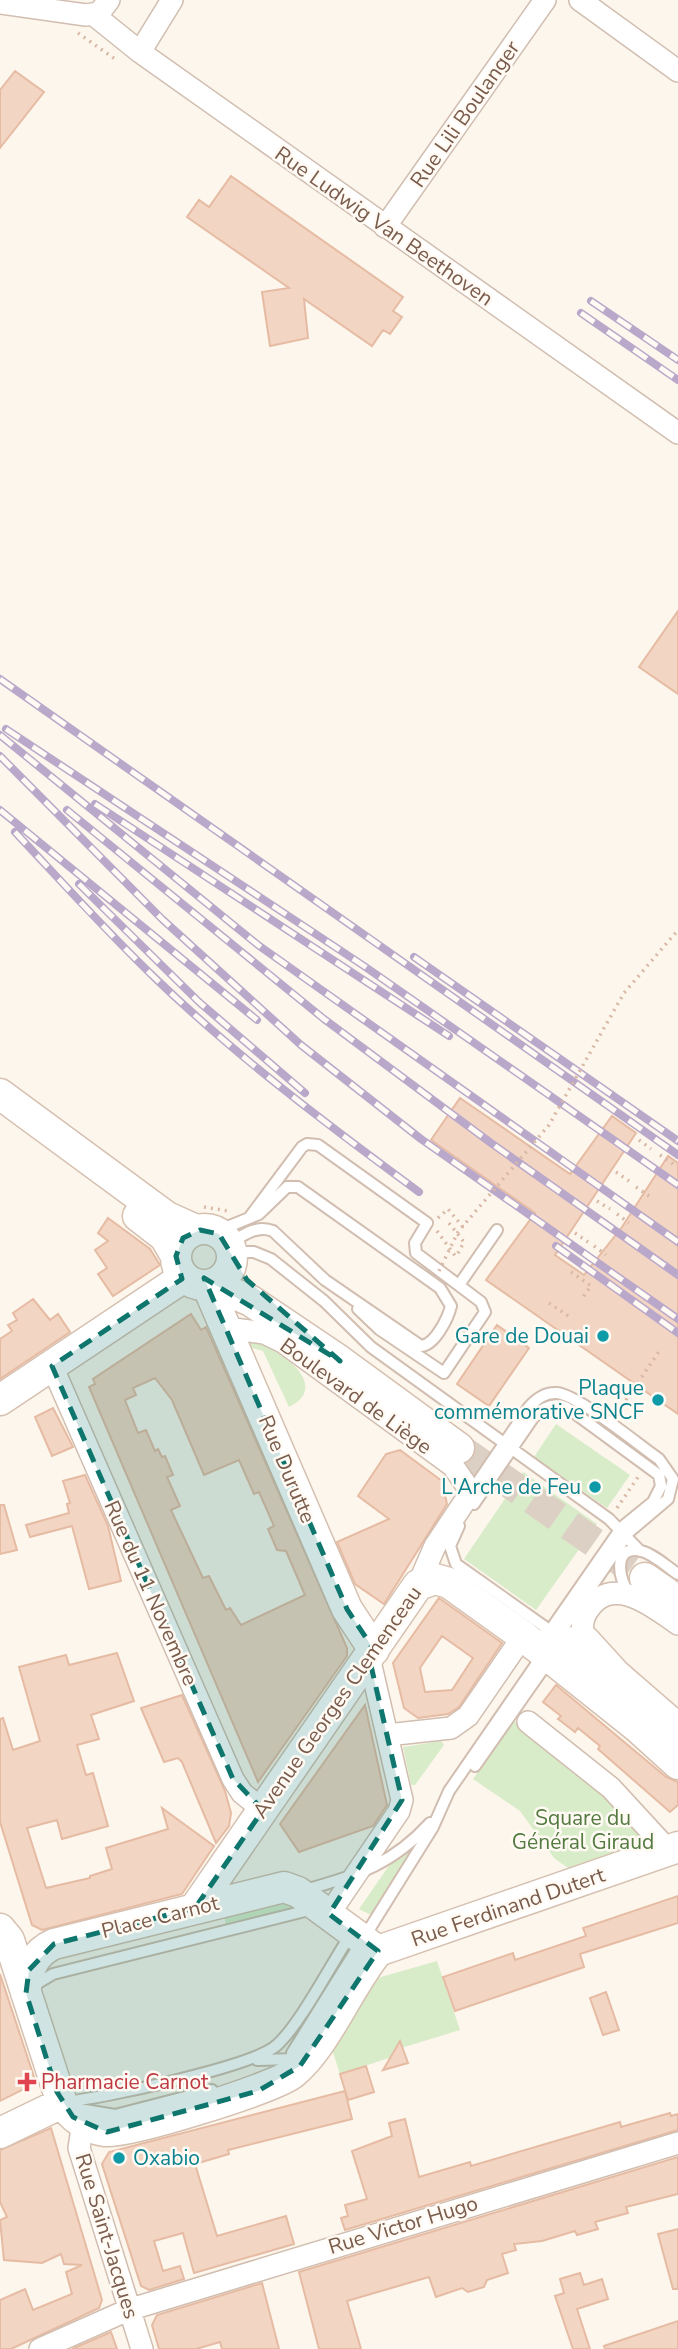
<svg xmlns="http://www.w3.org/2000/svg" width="678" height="2349" font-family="'Nunito Sans',sans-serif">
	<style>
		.green { fill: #d8ecc9 }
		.building { fill: #f3d5c3; stroke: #e6bba3; stroke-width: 2; fill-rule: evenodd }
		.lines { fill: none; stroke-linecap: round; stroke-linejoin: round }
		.secondary-tunnel { stroke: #dcd0c4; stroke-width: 30; stroke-dasharray: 30 15; stroke-linecap: butt }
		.lane-casing { stroke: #d1beb0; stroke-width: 14 }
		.street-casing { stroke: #d1beb0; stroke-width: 24 }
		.secondary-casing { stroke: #d6c0b0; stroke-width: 33 }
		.path { stroke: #d9b8a5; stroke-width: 3.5; stroke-dasharray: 2 5; stroke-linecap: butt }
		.lane { stroke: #fff; stroke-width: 10 }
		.street { stroke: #fff; stroke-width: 21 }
		.secondary { stroke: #fff; stroke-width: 30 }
		.rail-casing { stroke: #b9a8c9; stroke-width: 8 }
		.rail { stroke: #fffaf3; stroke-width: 5; stroke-dasharray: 16; stroke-linecap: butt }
		.path-bridge { stroke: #d9b8a5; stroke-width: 3.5; stroke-dasharray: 2 5; stroke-linecap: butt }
		.marked { fill: #0f766e; fill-opacity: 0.2; stroke: #0f766e; stroke-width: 5; stroke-dasharray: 14 9; stroke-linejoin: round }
		.culture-dot { fill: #0f9aa8; stroke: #fffaf3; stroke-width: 2.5 }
		.health-dot { fill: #e0444e; stroke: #fffaf3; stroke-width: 2.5 }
		.labels { text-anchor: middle; stroke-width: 5; stroke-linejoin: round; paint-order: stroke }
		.street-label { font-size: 21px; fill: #7a5c4d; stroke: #fffaf3 }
		.culture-label { font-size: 21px; fill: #0d838f; stroke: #fffaf3; text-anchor: end }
		.park-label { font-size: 21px; fill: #537a41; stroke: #fffaf3 }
		.health-label { font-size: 21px; fill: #be3a42; stroke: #fffaf3; text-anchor: start }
	</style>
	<rect width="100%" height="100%" fill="#fdf6ec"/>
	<!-- green -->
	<path class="green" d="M249 1341C275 1345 334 1385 289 1407L263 1351 245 1346Z
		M556 1424 630 1475 607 1508 534 1457Z
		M523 1472 597 1524 536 1610 464 1559Z
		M514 1721 630 1817 645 1833 647 1845 578 1875 554 1858 520 1811 473 1779Z
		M441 1741 444 1745 415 1785H411L403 1747Z
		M419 1841 373 1916 359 1909 388 1867Z
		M297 1897 300 1907 226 1926 224 1915Z
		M437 1961 460 2030 398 2049V2055L340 2074 330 2043 374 1979Z"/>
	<!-- building -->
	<path class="building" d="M15 71 44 92 0 148V90Z
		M231 176 403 297 393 311 402 317 390 334 383 330 372 346 304 299 308 338 270 346 262 292 289 288 187 217 199 200 209 207Z
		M678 611V694L639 667Z
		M460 1098 570 1174 612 1116 636 1133 555 1255 584 1275 622 1227 668 1156 678 1163V1414L486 1280 535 1213 431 1140Z
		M108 1218 150 1249 160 1265 113 1296 98 1274 107 1268 95 1250 108 1241 98 1233Z
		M33 1299 50 1320 58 1314 70 1332 0 1379V1339L12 1331 8 1325 17 1320 13 1313Z
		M191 1314 201 1330 206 1327 347 1648V1656L258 1782 89 1387 95 1384 93 1379ZM155 1378 172 1400 204 1475 239 1460 254 1494 259 1492 274 1526 268 1529 277 1550 286 1551 305 1595 241 1625 230 1608 226 1610 209 1576 203 1578 171 1510 180 1506 167 1477 173 1475 165 1456 162 1457 158 1449 155 1451 146 1430 138 1433 125 1400 136 1395 133 1388Z
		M497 1325 529 1348 489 1406 457 1384Z
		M53 1408 73 1447 52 1456 35 1417Z
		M400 1450 442 1481 447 1504 384 1604 355 1584 337 1542 389 1519 358 1496 386 1454Z
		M85 1475 108 1526 121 1581 89 1589 72 1526 30 1537 26 1525 69 1513 67 1504 70 1503 63 1481Z
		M0 1505H4L17 1550 0 1554Z
		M439 1598 502 1643 459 1707 448 1714 418 1718 404 1708 393 1663ZM442 1636 473 1658 452 1690 425 1692 420 1668Z
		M117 1653 134 1701 91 1715 99 1739 77 1745 86 1775 93 1773 108 1826 62 1839 57 1820 27 1828 46 1888 90 1878V1876L112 1869 106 1848 168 1829 162 1808 214 1846 182 1894 42 1930 32 1925 0 1822V1719L3 1718 13 1750 40 1741 19 1667 66 1655 69 1665Z
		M556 1685 666 1777 678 1782V1805L670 1812 598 1749 600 1746 578 1728 575 1732 558 1719 561 1716 543 1702Z
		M182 1695 225 1791 231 1813 229 1826 216 1843 182 1762 178 1758 164 1762 141 1708Z
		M365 1705 387 1805 373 1826 299 1852 280 1824Z
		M678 1896V1923L580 1954 584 1967 455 2011 443 1977 513 1953 515 1960 586 1936 583 1928Z
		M0 1974 36 2083 0 2101Z
		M606 1992 619 2030 603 2035 590 1998Z
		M400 2041 408 2063 383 2070Z
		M366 2066 374 2092 348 2100 340 2074Z
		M345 2091 352 2119 228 2150 229 2154 195 2164 217 2236 286 2216 294 2244 194 2273 183 2233 154 2241 163 2271 180 2266 184 2279 149 2290 141 2286 102 2164 109 2152Z
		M670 2113 671 2116 678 2114V2130L345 2230 341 2218 348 2216 345 2205 367 2199 352 2151 392 2136 389 2123 405 2119 419 2177 470 2162 471 2166 620 2122 621 2127Z
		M51 2128 102 2300 99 2308 11 2349H0V2300L25 2289 33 2310 72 2294 66 2272 82 2265 64 2264 61 2254 42 2263 4 2260 0 2220 7 2217 0 2202V2150Z
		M678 2157V2194L626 2207 628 2213 595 2222 598 2229 577 2235 575 2231 542 2241 514 2244 516 2250 502 2254 508 2273 487 2280 484 2287 468 2292 462 2288 436 2297 429 2277 347 2301 361 2349H319L299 2272Z
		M678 2229V2289H673L658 2234Z
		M580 2273 584 2285 602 2279 608 2299 577 2309 590 2349H573L555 2296 564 2293 560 2279Z
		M262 2283 279 2349H222L220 2342 196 2349H159L152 2325 157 2315Z
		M678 2321V2349H605L604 2346Z
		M111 2332 117 2349H72Z"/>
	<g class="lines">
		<!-- secondary-tunnel -->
		<path class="secondary-tunnel" d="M459 1448 645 1578"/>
		<!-- lane casing -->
		<g class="lane-casing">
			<path id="lane" d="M249 1218 302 1147 307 1144 318 1145 427 1223 415 1243 416 1253 481 1302 485 1312 444 1373 379 1329 358 1309
				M215 1232 259 1214 287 1187H298L440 1288 451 1306C448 1318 435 1345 421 1346L325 1280 273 1231C257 1224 242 1236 229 1244
				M232 1252H254L271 1259 324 1301 371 1347 609 1519 640 1551
				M459 1285 497 1230
				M471 1492 529 1407C536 1399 546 1392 557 1393 578 1395 639 1445 659 1459L673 1479 668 1499 629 1532 555 1640
				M474 1504 533 1418C544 1406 555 1401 569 1409L659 1475 661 1486 653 1502 621 1528 553 1626 548 1641
				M459 1526 450 1546 456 1564 562 1639 598 1675
				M630 1594C618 1581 612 1544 641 1551 654 1554 667 1567 678 1574
				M475 1766 550 1659
				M302 1891C356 1875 391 1866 430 1823
				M33 1986 53 1974 313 1909
				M292 2053 433 1827 449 1791 542 1656
				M257 2060 297 2059
				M65 2102C102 2098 253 2067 277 2045 301 2023 331 1964 351 1934
				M85 2110 115 2115 212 2090"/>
		</g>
		<!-- street casing -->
		<g class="street-casing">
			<path id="street" d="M580 0 678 71
				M0 3 86 15 99 13 109 0
				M94 15 140 52 678 433
				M140 52 172 0
				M385 227 545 0
				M226 1328 264 1333 283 1342 453 1466 471 1492 435 1546 418 1585
				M52 1366 233 1779 242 1793 263 1810
				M585 1641C581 1630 581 1620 588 1610 613 1573 653 1607 678 1624
				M528 1722 611 1788 669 1851
				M387 1735 451 1728 468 1716 523 1636
				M329 1914 399 1811 402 1800 369 1657
				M83 2123 79 2148 142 2349
				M40 2349 128 2310 678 2143"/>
		</g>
		<!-- secondary casing -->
		<g class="secondary-casing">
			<path id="secondary" d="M0 1094 167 1217 196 1230
				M138 1216 165 1237 176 1256
				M176 1257a28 28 0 1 1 56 0a28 28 0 1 1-56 0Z
				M212 1284 251 1301 340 1361 459 1448
				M207 1285 347 1609 374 1650
				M0 1400 184 1277
				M645 1578 678 1601
				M535 1646 585 1641 616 1675 678 1729
				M195 1908 418 1585 435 1579 449 1583 523 1636 636 1726 678 1764
				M0 1929 9 1940 62 2103C72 2117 87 2129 105 2131 127 2134 275 2088 293 2073 326 2046 349 1986 378 1951
				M378 1951 678 1847
				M26 1993C25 1972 35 1952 54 1944L284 1887 298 1892 378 1951
				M0 2133 62 2103"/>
		</g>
		<!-- path -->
		<path class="path" d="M78 33 115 59
			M639 1140 651 1149
			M660 1155 673 1164
			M616 1172 629 1181
			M636 1187 649 1196
			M597 1201 610 1209
			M204 1207 228 1211
			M617 1214 629 1223
			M438 1218 448 1209 463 1227
			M449 1223 464 1242 456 1257
			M437 1231 456 1257
			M575 1233 588 1242
			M594 1246 606 1255
			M571 1272 591 1286 583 1297
			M549 1303 570 1317
			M622 1406 660 1350
			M617 1508 638 1477"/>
		<!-- lane -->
		<use href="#lane" class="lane"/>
		<!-- street -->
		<use href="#street" class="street"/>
		<!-- secondary -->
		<use href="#secondary" class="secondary"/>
		<!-- rail casing -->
		<g class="rail-casing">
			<path id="rail" d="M591 301 678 360
				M581 313 678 380
				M0 679 678 1155
				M6 729 364 966 678 1185
				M0 735 258 945 678 1242
				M0 756 162 919 301 1045 421 1139 678 1319
				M95 804 449 1036
				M0 810 257 1020
				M67 810 324 1019 491 1143 678 1275
				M15 832C61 881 106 931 155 978 236 1056 328 1125 419 1192
				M79 884 199 1002 305 1093
				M414 957 678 1141
				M556 1246 678 1333"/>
		</g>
		<!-- rail -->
		<use href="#rail" class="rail"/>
		<!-- path-bridge -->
		<path class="path-bridge" d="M439 1271 458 1232 549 1125 624 993 678 930"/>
	</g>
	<!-- marked area -->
	<path class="marked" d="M200 1230 219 1234 247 1280 340 1361 204 1278 347 1609 374 1650 369 1657 402 1800 329 1914 378 1951 300 2066 258 2091 107 2132 73 2117 57 2092 26 1993 29 1970 54 1944 195 1908 263 1810 233 1779 52 1366 182 1279 176 1256 183 1238Z"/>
	<!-- markers -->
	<g class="culture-dot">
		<circle cx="603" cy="1336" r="7"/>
		<circle cx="658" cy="1400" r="7"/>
		<circle cx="595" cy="1487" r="7"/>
		<circle cx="119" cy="2158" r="7"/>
	</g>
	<path class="health-dot" d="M23.5 2071.5h7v7h7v7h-7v7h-7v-7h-7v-7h7z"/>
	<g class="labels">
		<!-- street labels -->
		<g class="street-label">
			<text transform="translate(465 114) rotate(-55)" y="7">Rue Lili Boulanger</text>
			<text transform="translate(384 226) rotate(35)" y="7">Rue Ludwig Van Beethoven</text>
			<text transform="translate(356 1396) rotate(36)" y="7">Boulevard de Liège</text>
			<text transform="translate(287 1469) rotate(67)" y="7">Rue Durutte</text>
			<text transform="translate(151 1593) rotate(66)" y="7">Rue du 11 Novembre</text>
			<text transform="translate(337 1702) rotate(-55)" y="7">Avenue Georges Clemenceau</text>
			<text transform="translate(508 1907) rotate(-19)" y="7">Rue Ferdinand Dutert</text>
			<text transform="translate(160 1917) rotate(-14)" y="7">Place Carnot</text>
			<text transform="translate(403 2225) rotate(-17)" y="7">Rue Victor Hugo</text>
			<text transform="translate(107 2236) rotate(73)" y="7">Rue Saint-Jacques</text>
		</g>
		<!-- culture labels -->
		<g class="culture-label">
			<text x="589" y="1343">Gare de Douai</text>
			<text x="644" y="1395">Plaque<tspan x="644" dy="24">commémorative SNCF</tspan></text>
			<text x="581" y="1494">L'Arche de Feu</text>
			<text x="133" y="2165" text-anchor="start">Oxabio</text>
		</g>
		<!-- park labels -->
		<g class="park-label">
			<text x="583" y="1825">Square du<tspan x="583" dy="24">Général Giraud</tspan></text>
		</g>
		<!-- health labels -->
		<g class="health-label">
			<text x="41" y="2089">Pharmacie Carnot</text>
		</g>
	</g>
</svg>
